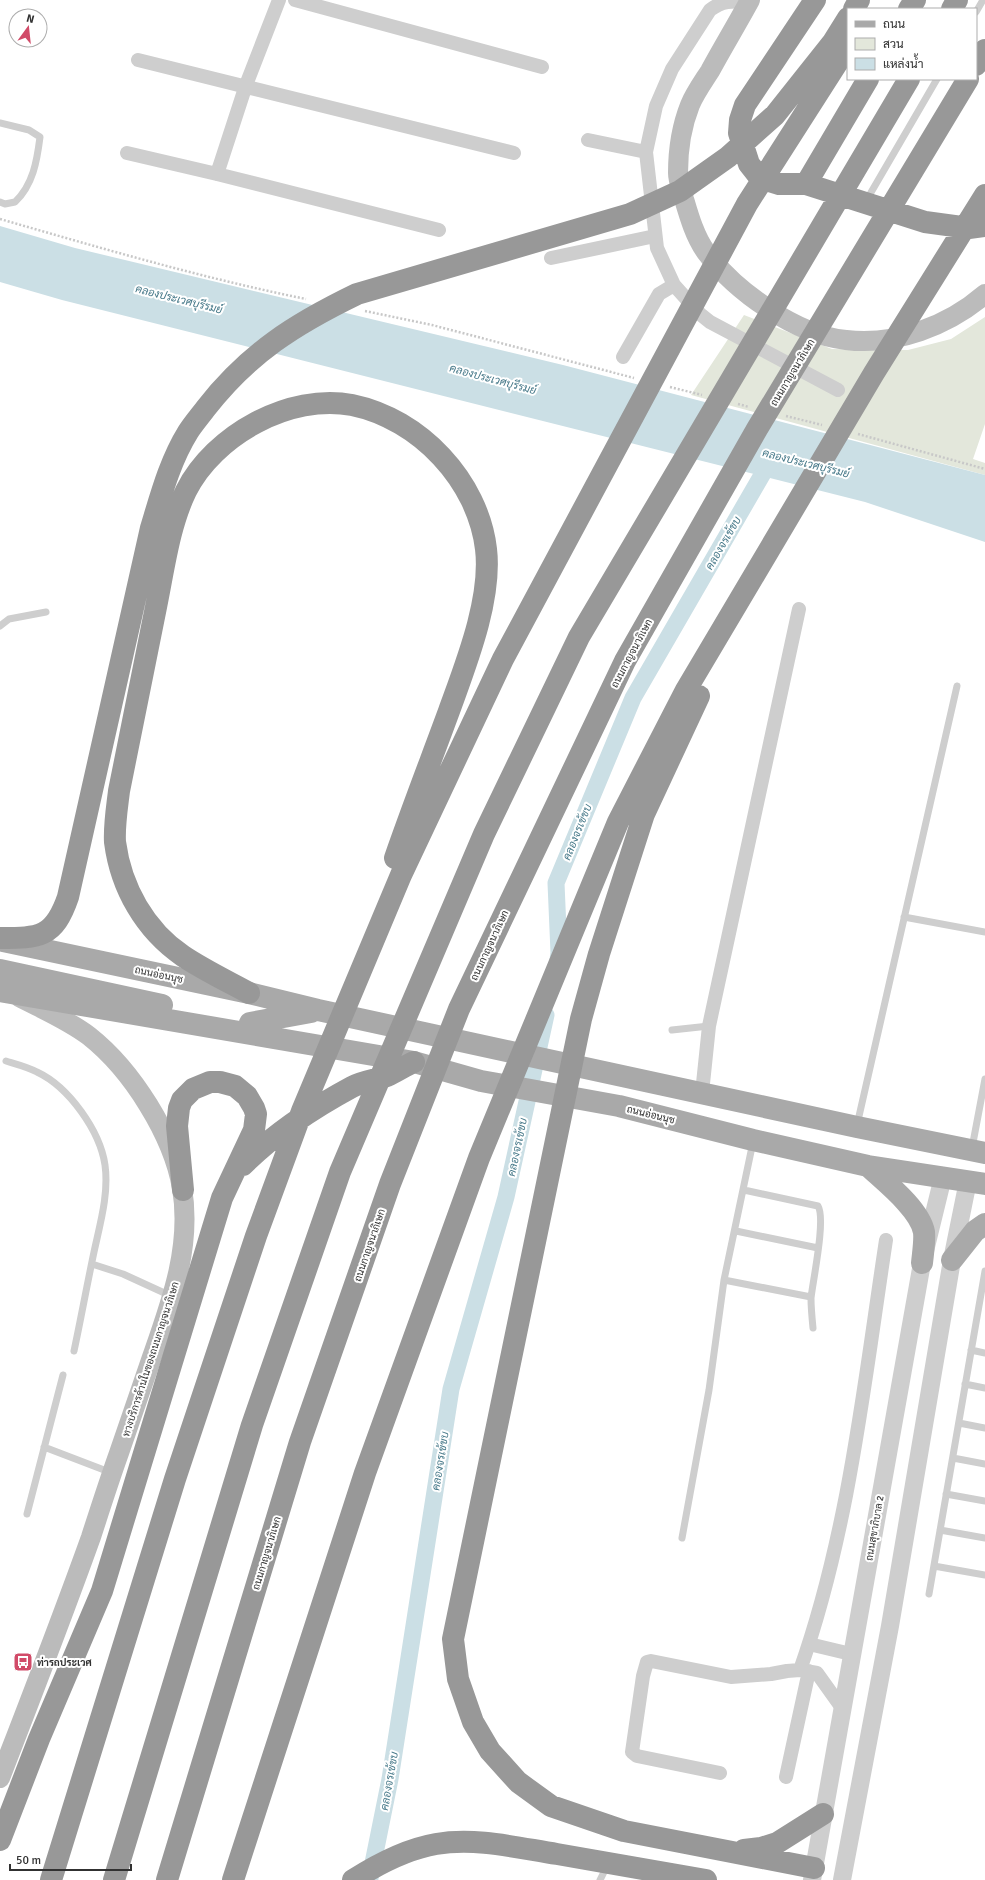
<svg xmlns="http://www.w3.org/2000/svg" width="985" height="1880" font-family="Signika,Sarabun,sans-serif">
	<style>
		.green { fill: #e3e7db }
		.water { fill: #cbdfe5 }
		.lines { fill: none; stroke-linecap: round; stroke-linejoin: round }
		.canal { stroke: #cbdfe5; stroke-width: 17 }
		.path { stroke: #c8c8c8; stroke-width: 2.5; stroke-dasharray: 2 2; stroke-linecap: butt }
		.service { stroke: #cecece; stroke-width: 7 }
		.minor { stroke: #cecece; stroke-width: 14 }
		.tertiary { stroke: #cecece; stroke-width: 18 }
		.secondary { stroke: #bbb; stroke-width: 20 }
		.primary { stroke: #a9a9a9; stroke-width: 22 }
		.motorway { stroke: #989898; stroke-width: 22 }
		.labels { text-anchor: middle; stroke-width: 4; stroke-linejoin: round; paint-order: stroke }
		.street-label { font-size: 10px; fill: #313131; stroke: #fff }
		.poi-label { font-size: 10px; font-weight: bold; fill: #313131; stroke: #fff; text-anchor: start }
		.water-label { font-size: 11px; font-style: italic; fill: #487a8a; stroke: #fff }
	</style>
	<rect width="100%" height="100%" fill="#fff"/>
	<!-- green -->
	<path class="green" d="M744 315 832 349 908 350 951 339 985 317V424L973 459 985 463V475L691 395Z"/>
	<!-- water -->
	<path class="water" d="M0 226 75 248 563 365 985 475V542L865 502 62 300 0 282Z"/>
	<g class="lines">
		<!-- canal -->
		<path class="canal" d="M558 960 559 953 556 883 633 698 773 456
			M370 1878 390 1779 451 1389 506 1197 546 1015"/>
		<!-- path -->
		<path class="path" d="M0 219C101 248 202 278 306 299
			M365 311 432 325 634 378
			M670 387 702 395
			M738 404 749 407
			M786 416 822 425
			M858 434 985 469"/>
		<!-- service -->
		<path class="service" d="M976 12 983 0
			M0 123 29 130 40 137C37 161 33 185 15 202L5 204 0 202
			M866 201 937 79
			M0 626 9 619 46 612
			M904 917 985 932
			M672 1030 709 1026
			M6 1061C16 1064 28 1067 37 1072 69 1087 100 1131 105 1165 109 1194 100 1224 94 1252 87 1285 81 1318 74 1351
			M857 1125 957 686
			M972 1148 985 1079
			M744 1190 818 1206C826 1219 813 1280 811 1298 811 1308 812 1318 813 1328
			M736 1231 818 1248
			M92 1264 123 1274 171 1296
			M724 1280 811 1297
			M971 1350 985 1353
			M965 1384 985 1388
			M959 1423 985 1428
			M44 1447 112 1473
			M953 1458 985 1464
			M946 1494 985 1501
			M27 1514 63 1375
			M940 1530 985 1538
			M682 1538 709 1390 724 1280 753 1142
			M934 1566 985 1575
			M929 1594 985 1271
			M600 1880 607 1866"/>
		<!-- minor -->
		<path class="minor" d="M295 0 542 67
			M749 2C732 1 723 0 710 10L672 69 656 106 646 152 657 248 674 285 700 314 710 322 838 390
			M138 60 514 153
			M588 140 646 152
			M127 153 217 174 439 230
			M217 174 246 85 279 0
			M551 258 655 236
			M623 357 659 294 674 285
			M702 1093 709 1026 799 609
			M809 1644 851 1654
			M800 1670C849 1531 864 1384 886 1240
			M720 1773 637 1756 632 1752 643 1676 647 1662 651 1661 731 1677 771 1674 787 1671 800 1670 817 1673 842 1708
			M786 1777 809 1671"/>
		<!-- tertiary -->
		<path class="tertiary" d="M812 1880 922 1263 943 1177
			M842 1880 890 1626 952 1260 968 1181"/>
		<!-- secondary -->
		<path class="secondary" d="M750 0C737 24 723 47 710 71 703 82 695 93 690 105 682 125 678 150 678 173 678 181 682 191 684 199 689 216 695 237 706 252 735 291 796 335 846 340 895 346 948 326 985 294
			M0 1778C31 1698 62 1618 91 1537 100 1509 109 1481 119 1453 130 1421 141 1389 152 1357 171 1303 192 1246 182 1188 173 1135 132 1070 89 1036 68 1020 42 1009 19 997"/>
		<!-- primary -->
		<path class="primary" d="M3 941 249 993 318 1010 857 1127 985 1153
			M0 970 162 1005
			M0 991 414 1062 481 1081 619 1106 753 1140 868 1166 985 1184
			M250 1023 311 1012
			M868 1166C884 1181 920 1209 924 1232 925 1241 923 1253 922 1263
			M952 1260 975 1231 985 1224"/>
		<!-- motorway -->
		<path class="motorway" d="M815 0 745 105 740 120 739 133 749 164 760 178 779 184H806L925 222 969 228 985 226
			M854 9 859 0
			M909 9 915 0
			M952 9 957 0
			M976 65 985 50
			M806 184 868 79
			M699 696 644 814 599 954 581 1019 453 1639 458 1679 473 1722 490 1751 518 1782 551 1806 624 1831 814 1868
			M0 938C39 938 54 938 68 897L151 528C161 495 170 461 188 432 193 424 200 416 206 408 249 353 295 324 357 294L630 214 680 191 728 157 775 115 833 42 848 18
			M249 993C227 981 204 970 183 956 145 930 121 888 115 842 114 826 117 808 119 791 131 730 144 668 156 607 164 568 169 526 186 491 214 435 290 393 352 405 420 419 478 481 486 549 492 599 466 664 449 711 431 760 412 809 395 858
			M243 1165C275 1133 313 1108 352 1087 363 1081 376 1080 387 1076 396 1072 405 1066 414 1062
			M0 1840 39 1739 102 1591 222 1198 254 1130 256 1114 254 1108 247 1096 235 1086 220 1082H210L193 1089 182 1100 179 1108 177 1126 183 1190
			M744 1850 761 1848 777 1843 823 1814
			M51 1880 175 1479 256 1236 302 1111 401 875 503 659 747 204 848 46
			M114 1880 252 1425 340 1172 484 834 579 637 909 79
			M167 1880 300 1442 390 1184 459 1009 625 661 757 429 968 79
			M233 1880 365 1473 479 1158 618 822 686 690 874 373 985 195
			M353 1880C378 1864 407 1849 436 1844 476 1837 518 1848 557 1854 606 1863 656 1871 706 1880"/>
	</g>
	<!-- icons -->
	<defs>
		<g id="bus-square" transform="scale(1)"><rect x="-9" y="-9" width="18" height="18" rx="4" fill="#d14a68" stroke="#fff"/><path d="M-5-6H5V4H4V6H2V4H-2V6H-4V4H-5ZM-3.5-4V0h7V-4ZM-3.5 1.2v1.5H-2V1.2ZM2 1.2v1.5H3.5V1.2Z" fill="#fff"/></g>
	</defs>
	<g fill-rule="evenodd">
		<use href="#bus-square" x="23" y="1662"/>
	</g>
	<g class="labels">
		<!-- street labels -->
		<g class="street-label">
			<text transform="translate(792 372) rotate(-59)" y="4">ถนนกาญจนาภิเษก</text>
			<text transform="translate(631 653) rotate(-62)" y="4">ถนนกาญจนาภิเษก</text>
			<text transform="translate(489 945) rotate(-65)" y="4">ถนนกาญจนาภิเษก</text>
			<text transform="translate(159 974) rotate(12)" y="4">ถนนอ่อนนุช</text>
			<text transform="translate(651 1114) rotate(14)" y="4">ถนนอ่อนนุช</text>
			<text transform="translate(369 1245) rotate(-71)" y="4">ถนนกาญจนาภิเษก</text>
			<text transform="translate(150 1359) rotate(-72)" y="4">ทางบริการด้านในของถนนกาญจนาภิเษก</text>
			<text transform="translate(874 1528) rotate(-80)" y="4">ถนนสุขาภิบาล 2</text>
			<text transform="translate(266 1553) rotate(-73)" y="4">ถนนกาญจนาภิเษก</text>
		</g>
		<!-- poi labels -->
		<g class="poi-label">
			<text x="37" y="1666">ท่ารถประเวศ</text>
		</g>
		<!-- water labels -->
		<g class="water-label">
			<text transform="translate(179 299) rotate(14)" y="4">คลองประเวศบุรีรมย์</text>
			<text transform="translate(493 379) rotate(15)" y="4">คลองประเวศบุรีรมย์</text>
			<text transform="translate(806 463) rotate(14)" y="4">คลองประเวศบุรีรมย์</text>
			<text transform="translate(723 543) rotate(-60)" y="4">คลองจรเข้ขบ</text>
			<text transform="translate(577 832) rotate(-68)" y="4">คลองจรเข้ขบ</text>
			<text transform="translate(517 1147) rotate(-78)" y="4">คลองจรเข้ขบ</text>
			<text transform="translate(440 1461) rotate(-81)" y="4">คลองจรเข้ขบ</text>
			<text transform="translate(389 1781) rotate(-80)" y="4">คลองจรเข้ขบ</text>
		</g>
	</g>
	<!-- legend -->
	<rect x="847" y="8" width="130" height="72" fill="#ffffff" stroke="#adadad"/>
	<rect x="855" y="21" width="20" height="6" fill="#a9a9a9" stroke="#adadad"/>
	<text x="883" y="28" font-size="12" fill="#313131">ถนน</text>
	<rect x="855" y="38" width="20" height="12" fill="#e3e7db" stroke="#adadad"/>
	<text x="883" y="48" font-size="12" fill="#313131">สวน</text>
	<rect x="855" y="58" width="20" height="12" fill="#cbdfe5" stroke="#adadad"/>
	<text x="883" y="68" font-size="12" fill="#313131">แหล่งน้ำ</text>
	<!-- north arrow -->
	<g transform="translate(28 28) rotate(15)"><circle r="19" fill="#ffffff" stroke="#adadad"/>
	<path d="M0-3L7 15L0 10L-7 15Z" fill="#d14a68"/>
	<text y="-6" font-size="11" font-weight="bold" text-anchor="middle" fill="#313131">N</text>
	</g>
	<!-- scale -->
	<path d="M10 1864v6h121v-6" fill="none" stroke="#313131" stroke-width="2"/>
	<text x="16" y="1864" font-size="12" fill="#313131" stroke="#ffffff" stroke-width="3" paint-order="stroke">50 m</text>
</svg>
